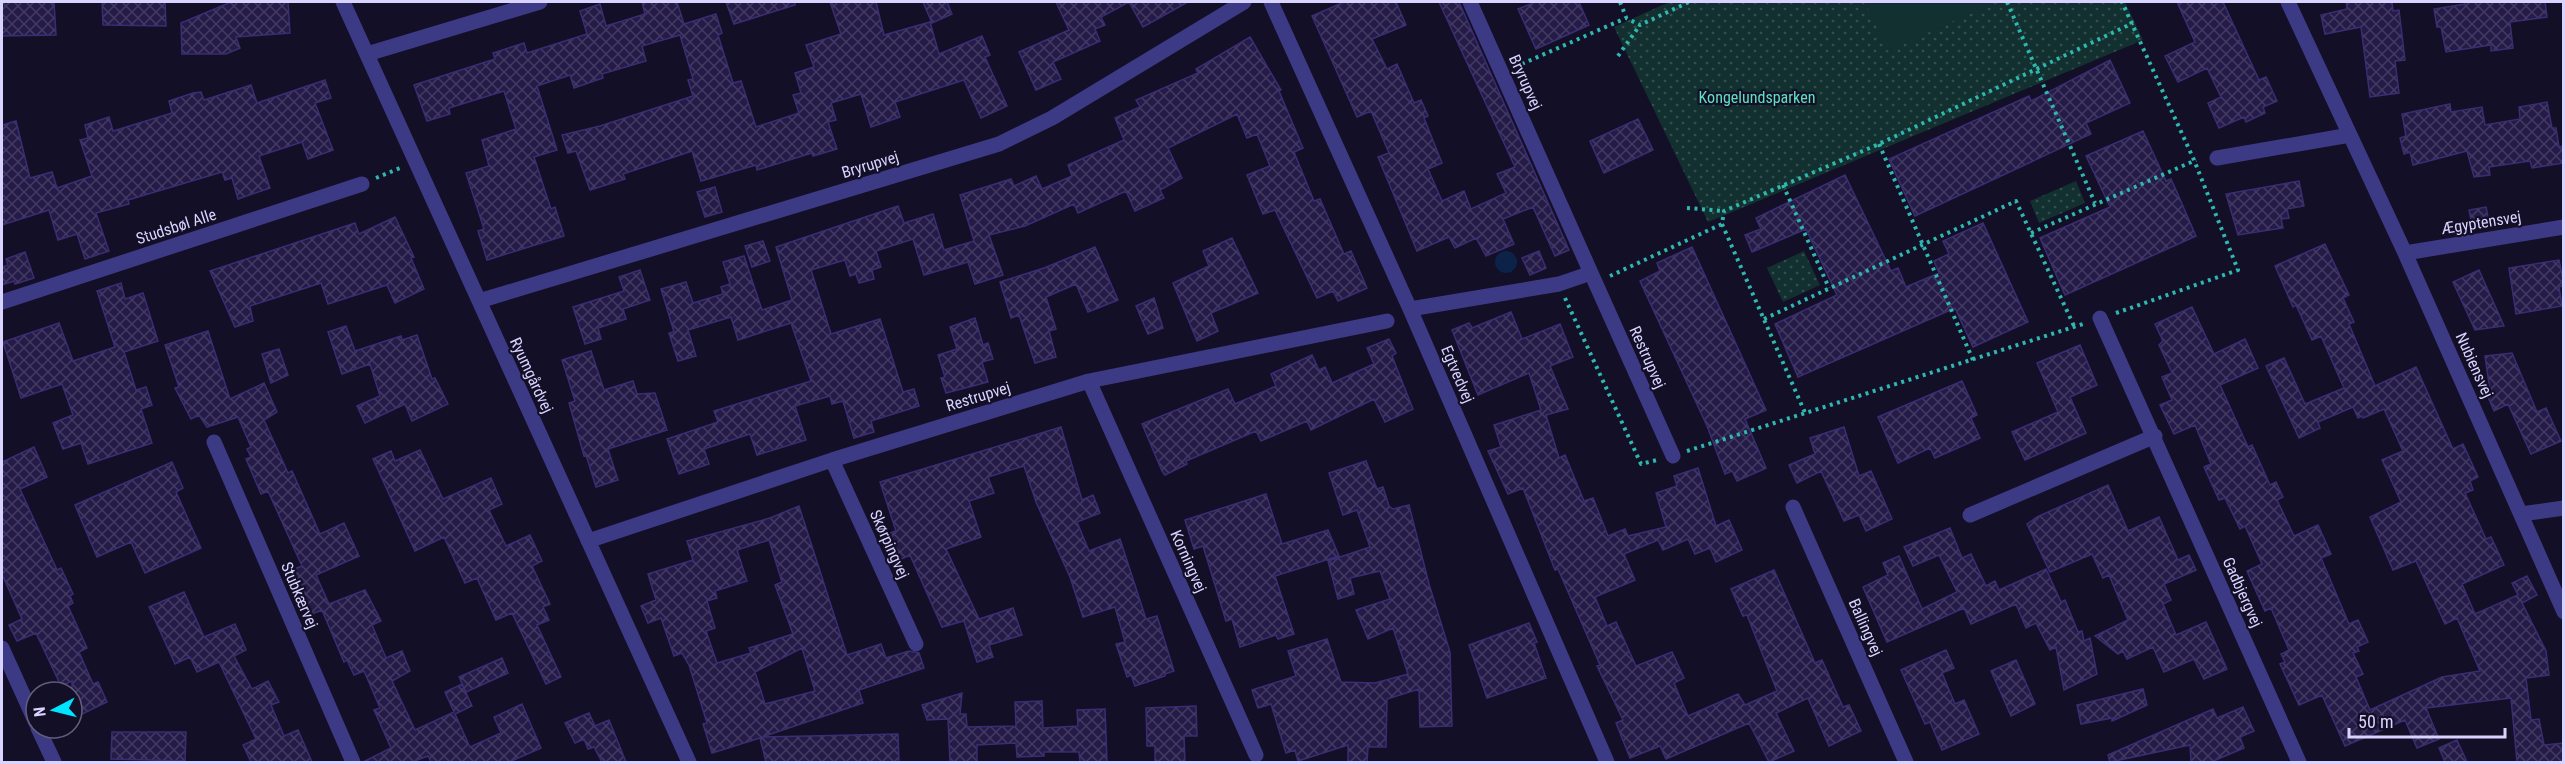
<svg xmlns="http://www.w3.org/2000/svg" width="2565" height="764" font-family="'Roboto Condensed',sans-serif">
	<style>
		.grass { fill: url(#grass-dots) }
		.garden { fill: #12302f }
		.water { fill: #0c2248 }
		.building { fill: url(#building-cross-hatch); stroke: #3b2d73; stroke-width: 1.5; fill-rule: evenodd }
		.lines { fill: none; stroke-linecap: round; stroke-linejoin: round }
		.path { stroke: #2fb8b0; stroke-width: 4; stroke-dasharray: 3 4.5; stroke-linecap: butt }
		.minor { stroke: #3d3a85; stroke-width: 15 }
		.labels { text-anchor: middle; stroke-width: 4.5; stroke-linejoin: round; paint-order: stroke }
		.street-label { font-size: 16px; fill: #d9d4ff; stroke: #130f26 }
		.park-label { font-size: 16px; fill: #5fe0c0; stroke: #130f26 }
	</style>
	<defs>
		<pattern id="grass-dots" width="8" height="8" patternUnits="userSpaceOnUse" patternTransform="scale(1.5)"><rect width="8" height="8" fill="#12302f"/><path d="M2 2h.1M6 6h.1" fill="none" stroke="#344d4e" stroke-width="1.8" stroke-linecap="round"/></pattern>
		<pattern id="building-cross-hatch" width="8" height="8" patternUnits="userSpaceOnUse" patternTransform="scale(1.5)"><rect width="8" height="8" fill="#241b47"/><path d="M0 0l8 8M0 8l8-8" fill="none" stroke="#433b63"/></pattern>
	</defs>
	<rect width="100%" height="100%" fill="#130f26"/>
	<!-- grass -->
	<path class="grass" d="M1669 2H2125L2143 40 1708 222 1614 27Z
		M2076 181 2085 203 2039 223 2030 201Z
		M1804 251 1820 285 1783 302 1767 268Z"/>
	<!-- garden -->
	<path class="garden" d="M1865 2H1990L1991 4 1888 51Z"/>
	<!-- water -->
	<path class="water" d="M1495 262a11 11 0 1 1 22 0a11 11 0 1 1-22 0Z"/>
	<!-- building -->
	<path class="building" d="M2 2H54L56 35 2 36Z
		M102 2H165L166 26 103 25Z
		M231 2H288L290 33 236 37 240 48 226 54H182L181 23Z
		M642 2H677L684 24 716 14 722 33 718 35 733 83 741 81 756 127 799 113 793 95 801 93 795 73 814 67 806 45 841 34 830 2H876L884 35 930 22 939 54 982 36 990 55 985 57 1007 106 981 118 964 80 895 102 900 117 871 127 861 94 831 103 836 120 828 122 837 149 813 156 812 153 757 170 756 165 701 181 692 151 623 174 625 179 590 190 576 151 568 153 562 135 600 126 693 96 688 80 693 79 680 35 642 46 646 61 602 74 603 78 574 88 570 75 537 86 557 150 534 157 551 209 555 207 564 236 487 260 478 231 484 229 466 173 489 166 482 140 516 129 504 91 449 108 450 114 427 121 414 85 495 59 493 53 524 43 527 53 587 34 580 11 600 4 606 26 645 14Z
		M726 2H795V5L734 24Z
		M923 2H947L952 14 932 23Z
		M1056 2H1188L1143 27 1129 2 1101 17 1105 25 1095 29 1100 41 1053 62 1061 79 1036 90 1019 52 1069 30Z
		M1344 2H1396L1406 25 1372 39 1387 69 1397 64 1414 103 1421 100 1428 116 1424 118 1442 163 1428 169 1442 201 1464 191 1471 209 1506 193 1497 174 1515 167 1439 2H1459L1569 250 1555 256 1533 207 1503 219 1514 244 1486 256 1476 238 1455 248 1449 237 1417 251 1378 157 1389 153 1371 111 1357 117 1312 16Z
		M1536 2H1579L1589 25 1536 49 1518 9Z
		M2177 2H2223L2259 80 2266 77 2277 101 2263 107 2265 113 2246 122 2244 117 2219 128 2208 103 2221 97 2207 68 2178 82 2165 56 2195 42Z
		M2346 2H2392L2393 11 2399 10 2405 60 2395 61 2399 93 2370 97 2361 27 2325 34 2321 15 2347 9Z
		M2465 2H2545L2547 17 2510 22 2513 48 2491 51V45L2446 52 2441 27H2437L2434 9 2465 4Z
		M1250 37 1281 90 1279 91 1303 148 1294 152 1314 201 1320 199 1344 254 1351 251 1367 288 1338 301 1333 291 1317 298 1275 210 1263 214 1247 175 1270 166 1257 134 1247 138 1237 114 1168 148 1182 178 1160 190 1164 198 1135 211 1126 191 1078 213 1074 204 1025 226 989 235 1003 275 975 284 968 262 924 275 913 239 876 251 881 267 872 270 874 279 859 283 856 274 850 276 845 260 811 270 831 334 880 319 903 392 914 389 919 406 871 421 874 432 854 438 843 401 832 404 830 396 795 406 806 440 757 455 750 434 704 449 709 464 679 474 667 439 718 422 714 411 811 381 791 323 738 340 731 317 688 330 696 356 678 361 669 333 674 332 661 289 686 282 693 303 723 294 721 287 730 284 723 262 744 256 762 310 792 300 776 247 898 206 904 223 933 214 944 250 974 241 960 195 1011 179 1014 186 1036 176 1042 189 1072 176 1068 165 1124 140 1115 118 1140 107 1136 100 1198 73 1196 69Z
		M2110 60 2130 103 2086 123 2091 134 1915 216 1889 159 2029 96 2031 101Z
		M325 80 331 98 315 103 333 150 308 159 302 142 259 156 270 188 238 199 232 178 225 180 222 172 128 200 129 204 96 213 109 251 85 259 77 234 58 240 49 210 2 225V125L16 121 30 178 52 172 57 188 92 176 80 140 88 138 85 125 109 117 113 131 172 113 169 101 193 93 201 92 204 100 251 85 257 103Z
		M2547 102 2552 128H2556L2559 147 2563 146V163L2532 168 2530 161 2489 167 2490 175 2474 177 2467 151 2413 165 2410 152 2404 154 2400 138 2406 136 2402 114 2450 104 2451 112 2482 107 2485 125 2520 119 2519 107Z
		M1638 119 1653 150 1604 173 1590 141Z
		M2143 131 2166 181 2171 179 2176 190 2196 236 2065 295 2040 238 2110 207 2086 156Z
		M1845 175 1891 271 1898 268 1906 287 1939 273 1934 261 1949 254 1943 241 1983 223 2028 322 1973 347 1955 308 1798 377 1775 324 1837 295 1806 229 1752 252 1745 235 1761 229 1756 218Z
		M2299 181 2304 206 2287 209 2289 218 2281 219 2283 228 2238 235 2226 194Z
		M715 187 722 212 705 217 697 192Z
		M2486 207 2489 222 2472 225 2469 210Z
		M395 217 414 257 411 258 424 289 395 303 387 285 328 304 321 283 250 306 253 321 235 327 210 271 355 223 359 234Z
		M1232 238 1258 293 1211 313 1218 331 1197 341 1173 283 1209 266 1203 251Z
		M763 241 770 261 752 267 745 246Z
		M2325 244 2349 295 2343 298 2354 322 2349 324 2375 386 2416 367 2453 449 2463 444 2478 477 2470 481 2473 490 2465 493 2486 539 2491 537 2504 565 2462 584 2475 614 2518 595 2512 583 2527 576 2537 595 2522 603 2546 651 2549 675 2526 678 2531 720 2539 719 2544 745 2564 743V762H2517L2511 698 2426 708 2439 739 2417 748 2405 720 2345 746 2322 695 2299 705 2280 664 2285 662 2281 654 2289 650 2271 608 2265 611 2247 571 2262 564 2245 526 2240 529 2225 498 2219 500 2204 467 2211 464 2195 425 2174 434 2160 405 2172 400 2162 377 2172 373 2159 345 2163 341 2155 324 2192 307 2214 354 2245 339 2258 368 2220 385 2248 447 2252 445 2270 485 2276 482 2283 497 2277 500 2294 536 2318 525 2331 554 2321 558 2349 624 2358 620 2368 642 2357 647 2359 651 2353 653 2363 674 2356 677 2370 710 2442 677 2480 671 2457 618 2445 624 2416 561 2393 570 2370 517 2401 502 2382 460 2403 451 2384 409 2363 418 2362 416 2358 418 2353 407 2318 422 2320 428 2299 438 2266 366 2284 358 2305 404 2344 388 2321 336 2312 340 2296 305 2293 307 2275 266Z
		M1095 247 1118 300 1088 312 1076 284 1046 297 1056 329 1049 331 1056 357 1035 363 1019 315 1011 318 1000 282 1044 268Z
		M1692 247 1766 410 1745 419 1766 468 1737 481 1732 471 1725 474 1707 426 1640 281 1660 271 1657 263Z
		M1539 251 1546 268 1530 275 1522 258Z
		M25 252 34 278 15 284 14 281 2 285V267L8 265 6 259Z
		M2559 260 2564 285 2559 287 2562 306 2516 314 2509 268Z
		M640 270 650 300 623 309 626 319 598 328 601 339 585 344 573 307 624 291 619 277Z
		M2479 270 2504 326 2475 330 2453 282Z
		M121 283 125 299 143 293 158 341 124 352 136 390 146 387 152 405 141 409 152 443 88 464 81 443 63 449 53 423 73 415 62 384 21 398 3 342 59 323 73 361 115 347 97 291Z
		M1154 298 1163 328 1148 334 1136 306Z
		M1511 312 1522 339 1560 324 1573 357 1550 366 1568 409 1546 415 1559 458 1565 455 1584 501 1593 498 1608 536 1625 529 1628 536 1666 527 1656 493 1677 486 1674 476 1698 468 1716 526 1729 520 1742 550 1716 562 1710 548 1695 554 1688 539 1663 550 1658 540 1624 554 1635 580 1595 597 1607 626 1616 622 1636 666 1672 652 1684 678 1674 683 1688 716 1738 694 1745 705 1777 691 1747 615 1743 616 1731 589 1774 570 1815 663 1822 660 1843 707 1849 705 1861 731 1829 746 1808 698 1776 713 1794 751 1769 762 1749 723 1666 759 1660 746 1630 758 1616 723 1623 720 1597 666 1600 665 1558 569 1555 570 1523 488 1508 494 1488 451 1501 447 1494 425 1541 410 1529 373 1478 395 1452 330 1469 323 1472 328Z
		M975 318 983 345 988 343 993 359 982 362 988 382 946 393 941 378 945 377 938 355 957 349 950 327Z
		M346 326 355 351 401 336 402 340 417 335 432 379 435 378 448 404 412 421 405 404 365 423 357 406 380 396 370 364 342 374 328 332Z
		M208 331 230 399 264 383 277 412 264 420 288 473 292 471 320 534 344 523 359 556 316 575 329 604 365 590 381 621 372 625 386 658 402 651 410 671 392 681 415 730 454 712 445 692 462 684 472 706 455 714 470 747 501 733 494 717 522 704 541 748 509 762H431L428 756 412 762H363L391 748 374 710 380 708 364 671 354 675 347 660 344 662 322 610 312 614 304 596 301 598 289 571 302 566 268 491 261 494 246 459 251 457 247 449 251 447 238 417 207 427 199 415 191 419 175 388 179 387 165 345Z
		M1389 339 1396 353 1392 356 1413 409 1385 422 1374 399 1311 430 1307 421 1261 441 1256 431 1186 461 1187 464 1165 475 1162 471 1142 424 1228 389 1235 404 1276 386 1271 374 1312 355 1319 370 1325 367 1332 383 1374 364 1367 348Z
		M2080 345 2097 385 2070 397 2086 433 2025 460 2012 432 2058 412 2037 363Z
		M279 349 288 375 271 383 262 354Z
		M591 351 604 390 633 381 637 394 655 393 667 430 608 449 618 480 596 487 586 455 584 456 569 403 575 401 562 360Z
		M2512 353 2537 412 2546 408 2561 441 2531 454 2508 404 2494 411 2486 392 2490 391 2485 356Z
		M1962 381 1977 415 1971 418 1980 438 1935 458 1930 448 1898 463 1878 417Z
		M1061 427 1082 500 1093 495 1100 513 1077 522 1089 551 1120 539 1146 619 1157 616 1174 671 1165 674V676L1135 686 1131 675 1127 677 1116 644 1125 642 1115 607 1083 617 1070 577 1036 502 1024 466 988 477 994 493 969 501 981 537 946 549 979 619 1013 608 1022 635 989 645 993 657 977 662 964 621 942 627 910 555 897 561 884 535 896 531 880 482Z
		M1844 427 1859 476 1871 471 1892 519 1866 531 1859 515 1844 521 1821 471 1797 483 1789 465 1815 454 1810 438Z
		M34 447 47 477 20 489 57 570 61 568 73 594 70 596 73 603 68 606 87 648 79 652 93 684 98 682 107 702 72 719V681L61 686 36 633 17 641 9 625 22 619 2 574V462Z
		M420 450 443 499 491 478 502 504 489 510 506 546 530 535 542 561 532 566 550 604 543 607 549 620 537 625 561 677 546 684 512 613 496 620 477 578 465 583 444 537 415 551 373 459 391 451 395 461Z
		M1366 461 1377 489 1383 487 1389 506 1393 509 1409 505 1429 584 1450 652 1452 726 1420 727 1419 689 1387 699 1386 747H1368L1367 762H1348V745L1298 761 1295 750 1286 753 1271 704 1258 708 1252 690 1296 676 1288 651 1327 639 1341 682 1375 683 1408 674 1393 628 1368 639 1356 610 1390 599 1380 571 1350 578 1354 594 1338 599 1328 561 1370 547 1357 510 1343 515 1329 473Z
		M172 462 183 488 176 492 201 548 145 573 131 542 97 557 75 505Z
		M2108 485 2128 531 2159 517 2178 560 2189 555 2196 570 2164 584 2171 600 2163 604 2176 635 2206 622 2227 669 2204 679 2194 659 2164 672 2153 647 2127 659 2123 651 2118 654 2095 636 2128 620 2109 575 2103 578 2092 554 2050 572 2027 524 2037 517Z
		M1266 494 1282 544 1328 530 1339 556 1275 576 1294 634 1278 639 1276 635 1240 647 1232 619 1226 621 1203 546 1194 549 1185 520Z
		M799 506 847 655 881 644 886 658 909 651 919 653 924 668 859 690 863 703 762 737 898 734 899 762H766L760 738 712 753 703 724 707 723 689 665 682 653 674 656 661 618 648 623 641 606 656 600 648 574 693 560 687 541 770 518ZM769 540 782 582 775 585 793 634 749 648 751 653 717 663 706 631 715 628 707 601 717 598 715 591 747 581 737 550ZM802 648 815 691 765 704 755 672Z
		M1950 528 1962 558 1971 554 1986 586 1995 581 1999 590 2046 569 2061 602 2065 600 2078 632 2082 631 2084 641 2090 638 2097 674 2064 690 2056 647 2050 650 2036 623 2026 628 2016 604 1971 624 1964 608 1887 642 1863 587 1888 575 1883 563 1899 556 1922 609 1957 592 1939 555 1913 566 1904 547Z
		M184 592 204 637 235 624 246 650 234 656 252 689 268 681 279 702 271 705 284 736 298 730 312 762H251L243 745 256 739 219 662 197 672 190 657 175 664 149 607Z
		M1529 623 1537 642 1534 643 1546 678 1487 698 1469 645Z
		M1946 650 1954 668 1942 673 1955 704 1964 700 1979 734 1942 750 1930 722 1925 724 1901 670Z
		M502 658 508 673 466 692 459 677Z
		M2016 660 2035 704 2011 716 1991 671Z
		M2143 689 2147 705 2112 721V718L2081 724 2077 705Z
		M962 693 960 714H966L967 727 1016 726 1015 702 1042 701 1043 728 1078 726 1077 710 1105 709 1107 762H1080L1079 752H1044V756L1017 757 1016 743 977 745V762H950L948 719 927 720 922 705Z
		M1196 706 1197 736H1184L1185 762H1155V746H1147L1146 708Z
		M2243 707 2254 731 2240 737 2244 748 2211 762H2191L2190 745 2110 762 2108 755 2213 709 2217 718Z
		M589 713 595 726 609 720 626 762H602L594 747 588 749 584 739 575 743 565 723Z
		M112 732H186L185 761 111 759Z
		M2457 740 2467 762H2445L2439 748Z"/>
	<g class="lines">
		<!-- path -->
		<path class="path" d="M1620 2 1626 17
			M2007 2 2095 203
			M1618 56 1640 25
			M1515 67 1626 18 1640 25 1689 2
			M1879 144 1973 360
			M376 178 400 168
			M1783 185 1829 288
			M1687 208 1724 211
			M1722 224 1806 415
			M2031 233 2196 160
			M1610 276 1722 224 1724 211 1879 144 2133 23
			M1565 298 1641 464 1657 460
			M2116 313 2238 270 2194 160 2122 2
			M1764 319 2016 201 2074 326
			M1687 451 2086 323"/>
		<!-- minor -->
		<path class="minor" d="M343 2 689 762
			M1271 2 1410 309 1607 762
			M2288 2 2405 253 2564 612
			M367 54 540 2
			M2217 158 2350 135
			M2405 253 2564 227
			M1591 273 1673 456
			M479 301 999 144 1052 118 1244 2
			M2 302 362 184
			M1410 309 1559 284 1591 273 1470 2
			M2100 318 2299 762
			M1089 381 1256 755
			M214 442 353 762
			M832 460 916 644
			M1793 507 1906 762
			M2521 514 2564 508
			M1970 515 2155 436
			M588 541 832 460 1089 381 1387 321
			M2 648 36 723
			M38 728 54 762"/>
	</g>
	<g class="labels">
		<!-- street labels -->
		<g class="street-label">
			<text transform="translate(1526 82) rotate(66)" y="6">Bryrupvej</text>
			<text transform="translate(870 164) rotate(-17)" y="6">Bryrupvej</text>
			<text transform="translate(2481 222) rotate(-9)" y="6">Ægyptensvej</text>
			<text transform="translate(176 226) rotate(-18)" y="6">Studsbøl Alle</text>
			<text transform="translate(1648 357) rotate(66)" y="6">Restrupvej</text>
			<text transform="translate(2475 365) rotate(66)" y="6">Nubiensvej</text>
			<text transform="translate(1458 374) rotate(67)" y="6">Egtvedvej</text>
			<text transform="translate(532 375) rotate(65)" y="6">Ryumgårdvej</text>
			<text transform="translate(978 396) rotate(-17)" y="6">Restrupvej</text>
			<text transform="translate(890 544) rotate(66)" y="6">Skørpingvej</text>
			<text transform="translate(1189 561) rotate(66)" y="6">Korningvej</text>
			<text transform="translate(2243 592) rotate(66)" y="6">Gadbjergvej</text>
			<text transform="translate(300 595) rotate(67)" y="6">Stubkærvej</text>
			<text transform="translate(1866 627) rotate(66)" y="6">Ballingvej</text>
		</g>
		<!-- park labels -->
		<g class="park-label">
			<text x="1757" y="103">Kongelundsparken</text>
		</g>
	</g>
	<!-- border -->
	<rect width="2565" height="764" fill="none" stroke="#d9d4ff" stroke-width="6"/>
	<!-- north arrow -->
	<g transform="translate(54 710) rotate(263)"><circle r="28" fill="#130f26" stroke="#625e7d" stroke-width="1.5"/>
	<path d="M0-4.5L10 22L0 15L-10 22Z" fill="#00e5ff"/>
	<text y="-9" font-size="16" font-weight="bold" text-anchor="middle" fill="#d9d4ff">N</text>
	</g>
	<!-- scale -->
	<path d="M2349 728v9h156v-9" fill="none" stroke="#d9d4ff" stroke-width="3"/>
	<text x="2358" y="728" font-size="18" fill="#d9d4ff" stroke="#130f26" stroke-width="4.5" paint-order="stroke">50 m</text>
</svg>
